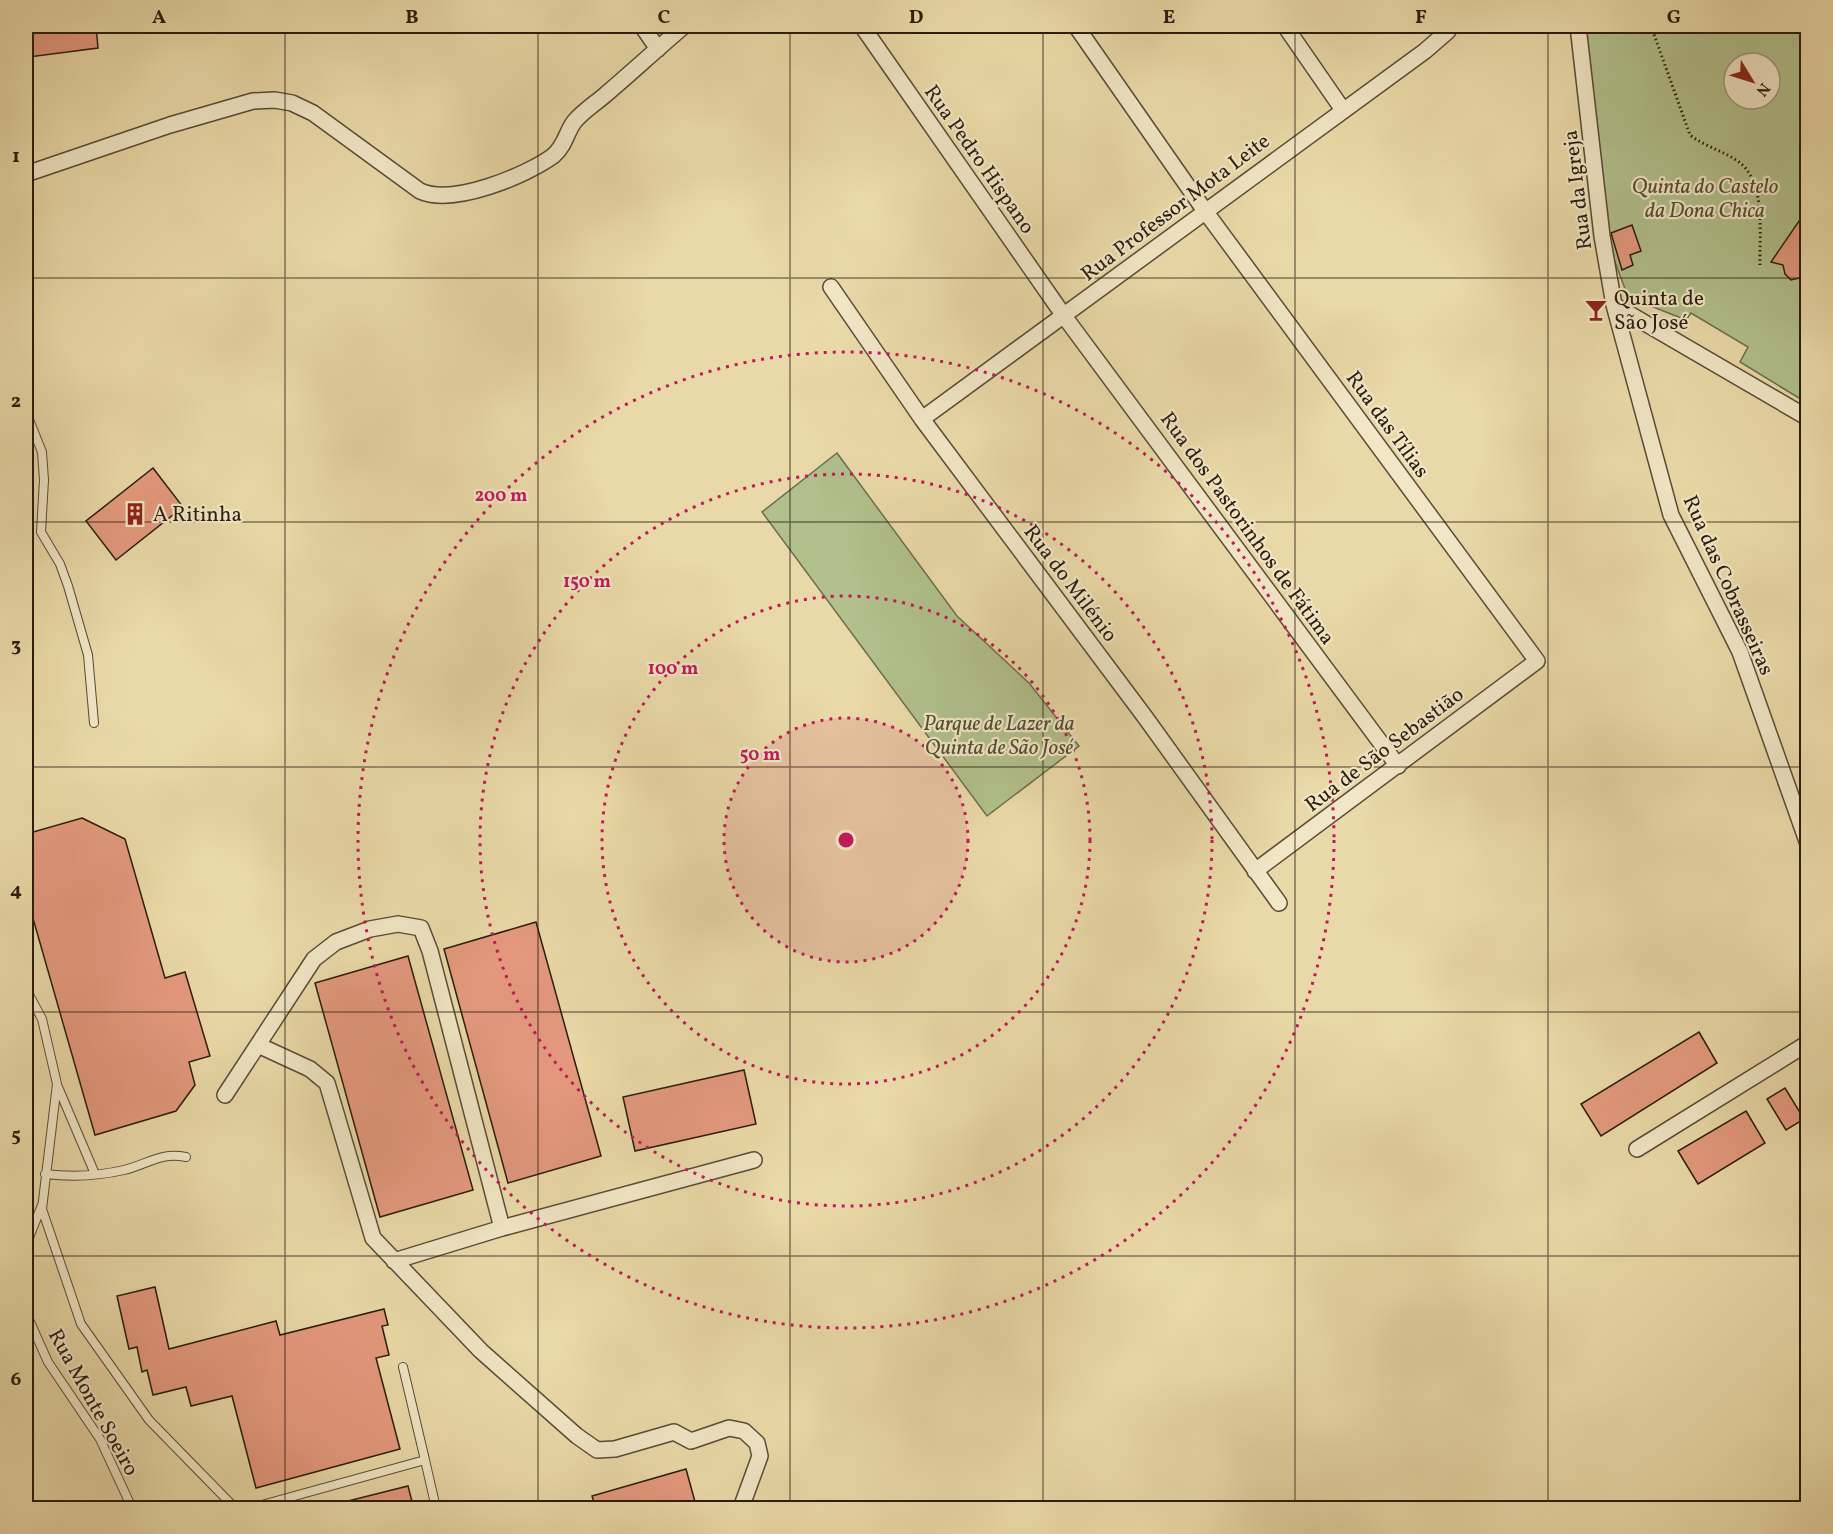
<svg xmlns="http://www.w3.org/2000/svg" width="1833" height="1534" font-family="Vollkorn,serif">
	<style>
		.green { fill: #b1c08c; stroke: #6d6e4e; stroke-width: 1.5; fill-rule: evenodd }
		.building { fill: #e4997e; stroke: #291c0f; stroke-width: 1.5 }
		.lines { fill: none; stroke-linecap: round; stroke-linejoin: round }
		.service-casing { stroke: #594b35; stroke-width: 10 }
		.minor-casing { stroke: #594b35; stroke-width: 18 }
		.path { stroke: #291c0f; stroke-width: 3; stroke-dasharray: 1.5 3; stroke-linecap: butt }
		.service { stroke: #f1e6c6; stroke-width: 8 }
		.minor { stroke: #f1e6c6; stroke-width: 15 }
		.grid { fill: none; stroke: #291c0f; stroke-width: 1.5; stroke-opacity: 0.55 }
		.ring { fill: none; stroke: #c2185b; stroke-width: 3; stroke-dasharray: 3 6 }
		.labels { text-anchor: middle; stroke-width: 4.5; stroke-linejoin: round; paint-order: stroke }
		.street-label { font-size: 21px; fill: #291c0f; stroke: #f1e6c6 }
		.park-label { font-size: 21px; font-style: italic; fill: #524d34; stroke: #f1e6c6 }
		.poi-label { font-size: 21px; fill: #291c0f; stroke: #f1e6c6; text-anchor: start }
		.centre { fill: #c2185b; stroke: #f1e6c6; stroke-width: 3 }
		.ring-label { font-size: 18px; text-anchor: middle; font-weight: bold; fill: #c2185b; stroke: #f1e6c6; stroke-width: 4.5; stroke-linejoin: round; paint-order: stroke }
		.neatline { fill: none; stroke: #291c0f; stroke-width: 2 }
		.grid-label { font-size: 20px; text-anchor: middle; font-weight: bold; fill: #291c0f }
	</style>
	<rect width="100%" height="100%" fill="#ead9a8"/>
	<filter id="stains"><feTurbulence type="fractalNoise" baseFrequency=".00333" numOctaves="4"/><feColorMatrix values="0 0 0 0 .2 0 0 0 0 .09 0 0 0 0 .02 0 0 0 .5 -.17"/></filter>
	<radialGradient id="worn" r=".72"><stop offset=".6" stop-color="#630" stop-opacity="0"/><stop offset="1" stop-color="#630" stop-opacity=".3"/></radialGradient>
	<!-- green -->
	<path class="green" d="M1582 26H1807V403L1740 362 1748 347 1691 313 1686 320 1628 297 1607 240ZM1734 63H1770V99H1734Z
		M837 453 957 616 1029 683 1079 746 987 816 762 512Z"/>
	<!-- building -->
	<path class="building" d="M26 26H96L98 48 29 57Z
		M1808 208V276L1791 280 1785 274 1783 265 1771 262Z
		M1632 225 1641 251 1630 255 1633 265 1622 270 1611 233Z
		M153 468 183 507 116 560 86 521Z
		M82 818 125 839 165 978 185 972 210 1056 189 1062 195 1085 176 1111 95 1135 26 894V834Z
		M536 922 601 1156 508 1183 444 949Z
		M408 956 473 1190 380 1217 315 983Z
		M1699 1032 1717 1063 1601 1136 1581 1104Z
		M744 1070 756 1124 635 1151 623 1097Z
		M1785 1088 1804 1119 1786 1130 1767 1099Z
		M1746 1111 1765 1143 1698 1184 1678 1151Z
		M155 1287 169 1349 276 1321 280 1335 384 1309 388 1325 382 1326 389 1355 376 1358 400 1449 256 1488 232 1396 191 1406 186 1387 153 1395 147 1370 142 1372 137 1347 129 1349 117 1296Z
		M686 1469 697 1509H596L592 1496Z
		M408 1486 414 1509H337L336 1504Z"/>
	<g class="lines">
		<!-- service casing -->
		<g class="service-casing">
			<path id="service" d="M26 412 42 452 44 480 41 532 60 564 68 586 88 655 94 723
				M26 989 42 1019 57 1084 42 1209 81 1324 149 1420 235 1508
				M58 1087 95 1174
				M45 1174C71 1177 98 1176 124 1170 149 1164 159 1152 186 1157
				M26 1245 42 1205
				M26 1313 48 1362 100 1439 132 1508
				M403 1367 425 1460
				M251 1508 425 1460 436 1508"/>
		</g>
		<!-- minor casing -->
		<g class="minor-casing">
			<path id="minor" d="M642 26 658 49
				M862 26 1064 316 1398 766
				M1076 26 1205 211 1537 661 1255 871
				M1285 26 1343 110
				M1578 26 1602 236 1614 305 1808 418
				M26 174 170 125 253 101 275 100 292 103 313 113 420 191C453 206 525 176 553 156 565 146 566 133 574 122 582 112 596 103 605 95 632 72 658 48 684 26
				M831 287 922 419 1145 717 1279 903
				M1614 305 1671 515 1740 652 1808 844
				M922 419 1425 51 1448 31 1450 26
				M258 1045 310 1069 327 1083 373 1238 481 1351 577 1436 597 1450 615 1449 674 1432 691 1441 729 1428 744 1431 757 1443 760 1456 741 1508
				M225 1095 314 959 336 942 370 929 398 924 421 928 430 951 502 1228
				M1637 1149 1808 1043
				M394 1261 502 1228 754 1160"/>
		</g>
		<!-- path -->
		<path class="path" d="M1651 26 1690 135C1704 146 1721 150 1736 160 1767 179 1759 233 1760 266"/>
		<!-- service -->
		<use href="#service" class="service"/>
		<!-- minor -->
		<use href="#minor" class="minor"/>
	</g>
	<!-- grid -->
	<path class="grid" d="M285 26V1508M538 26V1508M790 26V1508M1043 26V1508M1295 26V1508M1548 26V1508M26 278H1808M26 522H1808M26 767H1808M26 1012H1808M26 1256H1808"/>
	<!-- distance rings -->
	<circle cx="846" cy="840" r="122" fill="#c2185b" fill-opacity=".12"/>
	<g class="ring">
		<circle cx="846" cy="840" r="122"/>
		<circle cx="846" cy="840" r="244"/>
		<circle cx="846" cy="840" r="366"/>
		<circle cx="846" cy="840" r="488"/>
	</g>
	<!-- icons -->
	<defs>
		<g id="bar-bare" transform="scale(1.8)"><path d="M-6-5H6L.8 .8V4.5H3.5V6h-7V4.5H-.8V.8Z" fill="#8f2418" stroke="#f1e6c6" stroke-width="2.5" paint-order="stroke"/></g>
		<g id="building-bare" transform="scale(1.8)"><path d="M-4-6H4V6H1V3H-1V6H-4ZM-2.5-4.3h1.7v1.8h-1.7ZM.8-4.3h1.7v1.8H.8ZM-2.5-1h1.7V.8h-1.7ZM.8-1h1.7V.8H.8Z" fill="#8f2418" stroke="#f1e6c6" stroke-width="2.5" paint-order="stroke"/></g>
	</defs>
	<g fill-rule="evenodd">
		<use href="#bar-bare" x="1596" y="310"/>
		<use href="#building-bare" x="135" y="514"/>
	</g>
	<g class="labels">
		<!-- street labels -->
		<g class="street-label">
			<text transform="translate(980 159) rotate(55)" y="7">Rua Pedro Hispano</text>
			<text transform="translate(1577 190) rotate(-97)" y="7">Rua da Igreja</text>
			<text transform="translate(1175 207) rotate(-37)" y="7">Rua Professor Mota Leite</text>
			<text transform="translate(1388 424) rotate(54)" y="7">Rua das Tílias</text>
			<text transform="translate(1248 528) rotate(54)" y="7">Rua dos Pastorinhos de Fátima</text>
			<text transform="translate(1071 583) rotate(53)" y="7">Rua do Milénio</text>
			<text transform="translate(1729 585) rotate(66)" y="7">Rua das Cobrasseiras</text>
			<text transform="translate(1384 749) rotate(-37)" y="7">Rua de São Sebastião</text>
			<text transform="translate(94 1402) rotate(61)" y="7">Rua Monte Soeiro</text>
		</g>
		<!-- park labels -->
		<g class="park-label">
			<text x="1705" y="193">Quinta do Castelo<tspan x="1705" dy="24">da Dona Chica</tspan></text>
			<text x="999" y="730">Parque de Lazer da<tspan x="999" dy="24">Quinta de São José</tspan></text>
		</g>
		<!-- poi labels -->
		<g class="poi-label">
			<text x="1614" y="305">Quinta de<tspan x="1614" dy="24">São José</tspan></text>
			<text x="153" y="521">A Ritinha</text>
		</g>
	</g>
	<circle cx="846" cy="840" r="9" class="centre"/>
	<g class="ring-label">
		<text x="501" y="501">200 m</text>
		<text x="587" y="587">150 m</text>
		<text x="673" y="674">100 m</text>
		<text x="760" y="760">50 m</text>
	</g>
	<!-- margin -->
	<rect width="1833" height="1534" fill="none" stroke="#ead9a8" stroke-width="66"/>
	<!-- north arrow -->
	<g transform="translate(1752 81) rotate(128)"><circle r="28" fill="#f1e6c6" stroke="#a1957d" stroke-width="1.5"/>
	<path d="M0-4.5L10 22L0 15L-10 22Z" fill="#8f2418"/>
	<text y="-9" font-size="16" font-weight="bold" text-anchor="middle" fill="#291c0f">N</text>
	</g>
	<rect x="33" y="33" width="1767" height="1468" class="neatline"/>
	<g class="grid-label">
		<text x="159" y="23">A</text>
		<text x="412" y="23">B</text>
		<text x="664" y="23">C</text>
		<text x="916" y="23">D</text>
		<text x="1169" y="23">E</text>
		<text x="1421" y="23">F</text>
		<text x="1674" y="23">G</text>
		<text x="16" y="162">1</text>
		<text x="16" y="407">2</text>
		<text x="16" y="651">3</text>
		<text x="16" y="896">4</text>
		<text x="16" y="1141">5</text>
		<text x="16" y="1385">6</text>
	</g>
	<rect width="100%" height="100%" filter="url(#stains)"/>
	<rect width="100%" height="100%" fill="url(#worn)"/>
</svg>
